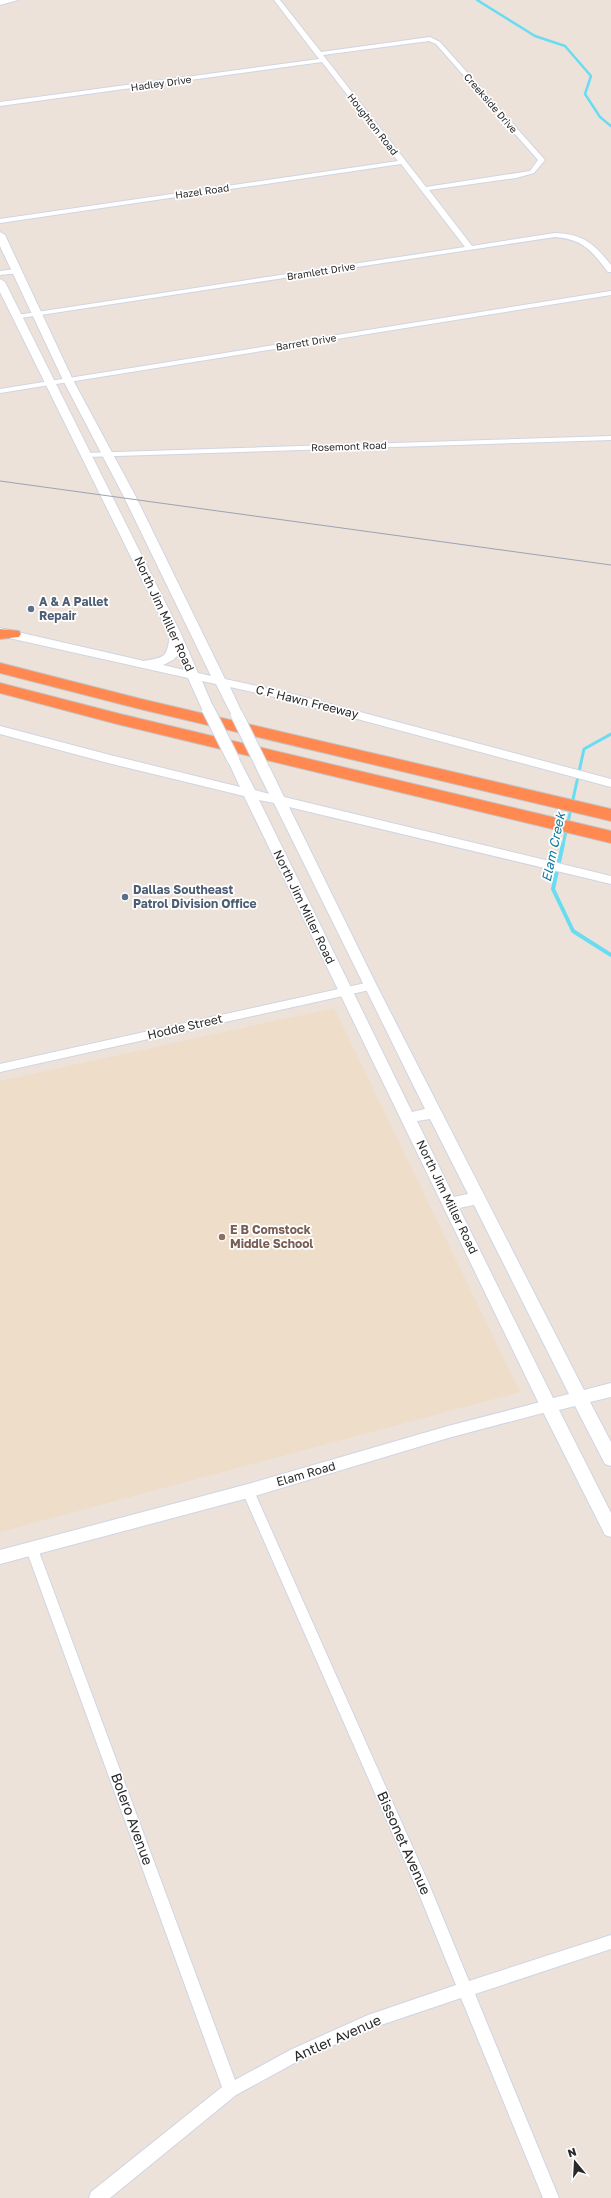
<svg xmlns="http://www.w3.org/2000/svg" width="611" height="2198" font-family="'Golos Text',sans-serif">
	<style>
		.education { fill: #eeddc8 }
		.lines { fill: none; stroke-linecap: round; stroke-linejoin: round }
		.stream-far2 { stroke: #69dcf1; stroke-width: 2.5 }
		.stream-far1 { stroke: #69dcf1; stroke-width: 3 }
		.stream { stroke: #69dcf1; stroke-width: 4 }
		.minor-casing { stroke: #cfd5e2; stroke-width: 2 }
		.tertiary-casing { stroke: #cfd5e2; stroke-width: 2 }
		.secondary-casing { stroke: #cfd5e2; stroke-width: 2 }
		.motorway-casing { stroke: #c3c3c3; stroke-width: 2 }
		.minor { fill: #fff; fill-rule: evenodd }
		.tertiary { fill: #fff; fill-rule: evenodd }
		.secondary { fill: #fff; fill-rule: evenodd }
		.motorway { fill: #ff8951; fill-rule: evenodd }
		.tram { stroke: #9ca2b4; stroke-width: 1 }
		.secondary-bridge-casing { stroke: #cfd5e2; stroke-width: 14; stroke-linecap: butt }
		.secondary-bridge { stroke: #fff; stroke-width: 12 }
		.service-dot { fill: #5c6f8a; stroke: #fff; stroke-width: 1.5 }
		.education-dot { fill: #8d6e63; stroke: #fff; stroke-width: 1.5 }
		.labels { text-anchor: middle; stroke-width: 3.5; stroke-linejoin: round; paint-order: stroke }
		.far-street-label { font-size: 10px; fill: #292929; stroke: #fff }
		.service-label { font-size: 12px; font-weight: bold; fill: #4e5e75; stroke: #fff; text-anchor: start }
		.street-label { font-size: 12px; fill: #292929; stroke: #fff }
		.education-label { font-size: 12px; font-weight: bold; fill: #785e54; stroke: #fff; text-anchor: start }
		.water-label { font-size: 13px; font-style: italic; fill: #0a799c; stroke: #fff }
		.near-street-label { font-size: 14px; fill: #292929; stroke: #fff }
	</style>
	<rect width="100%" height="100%" fill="#ece2da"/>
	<!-- education -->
	<path class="education" d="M334 1008 520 1392 0 1532V1081Z"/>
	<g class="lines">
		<!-- stream-far2 -->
		<path class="stream-far2" d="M477 0 535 36 565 46 591 76 585 94 600 117 611 126"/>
		<!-- stream-far1 -->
		<path class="stream-far1" d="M563 845 584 749 611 734"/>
		<!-- stream -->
		<path class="stream" d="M563 844 553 889 573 931 611 955"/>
		<!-- minor casing -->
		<g class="minor-casing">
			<path id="minor" d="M274 0H280L321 52 430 37 440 42 545 160 534 173 516 178 429 190 472 246 555 233C584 234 594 244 611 265V272H608C592 251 583 239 555 237L14 319V315H17L465 247 401 164 0 223V219L398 161 322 62 0 106V102L319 59ZM429 41 436 44 538 160 530 171 426 187 323 55Z
				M16 269 20 271 19 273 0 275V271Z
				M611 291V295L0 393V389Z
				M611 436V440L86 457 82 455 86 453Z
				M370 982 375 986 374 989 0 1072V1064Z
				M248 1486 252 1487 254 1491 429 1884 469 1981 611 1935V1949L475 1994 559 2198H543L461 1998 375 2027 300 2060 236 2095 110 2198H89L91 2192 222 2087 26 1549 27 1545 32 1543 37 1545 38 1549 235 2080 290 2050 368 2015 456 1985 417 1889 242 1491 244 1487Z"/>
		</g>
		<!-- tertiary casing -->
		<g class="tertiary-casing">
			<path id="tertiary" d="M548 1400 554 1402 556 1406 554 1410 448 1438 248 1498 0 1564V1550L248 1484 448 1426Z"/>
		</g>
		<!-- secondary casing -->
		<g class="secondary-casing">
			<path id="secondary" d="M0 0H18L0 5Z
				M0 232 5 235 73 380 135 495 225 679 285 692 611 779V787L279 698 230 687 243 715 237 719 233 718 216 684 202 681 214 709 208 713 202 709 188 678 0 636V628L144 661C167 657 166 657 170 636L0 292V279L5 282 181 634 198 673 211 676 123 495 63 380 0 246ZM178 655 184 670 163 665 173 660Z
				M0 726 110 755 240 787 227 759 233 755 239 759 255 790 269 794 255 766 262 762 269 766 284 797 611 876V884L289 807 377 986 584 1390 611 1383V1397L590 1402 611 1442V1466L605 1464 575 1406 559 1410 611 1513V1537L605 1535 540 1406 244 796 108 763 0 734ZM259 800 274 803 425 1109 412 1112ZM430 1119 468 1194 454 1197 417 1121ZM474 1205 569 1394 553 1398 459 1208Z"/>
		</g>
		<!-- motorway casing -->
		<g class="motorway-casing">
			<path id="motorway" d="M0 629 19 631 21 634 19 637 0 639Z
				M0 663 141 699 611 809V821L140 709 0 673Z
				M0 683 120 714 611 831V843L117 724 0 693Z"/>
		</g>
		<!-- minor -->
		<use href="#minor" class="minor"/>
		<!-- tertiary -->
		<use href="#tertiary" class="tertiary"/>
		<!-- secondary -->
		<use href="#secondary" class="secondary"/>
		<!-- motorway -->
		<use href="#motorway" class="motorway"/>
		<!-- tram -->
		<path class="tram" d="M0 481 611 565"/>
		<!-- secondary-bridge casing -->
		<g class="secondary-bridge-casing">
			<path id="secondary-bridge" d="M208 709 233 759
				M237 715 262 766"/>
		</g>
		<!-- secondary-bridge -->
		<use href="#secondary-bridge" class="secondary-bridge"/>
	</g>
	<!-- markers -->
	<g class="service-dot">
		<circle cx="31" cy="609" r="4"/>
		<circle cx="125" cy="897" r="4"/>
	</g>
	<circle class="education-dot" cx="222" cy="1237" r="4"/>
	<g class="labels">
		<!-- far-street labels -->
		<g class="far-street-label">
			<text transform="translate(161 83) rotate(-8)" y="4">Hadley Drive</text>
			<text transform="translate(491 103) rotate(49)" y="4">Creekside Drive</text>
			<text transform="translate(373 124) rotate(52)" y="4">Houghton Road</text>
			<text transform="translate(202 191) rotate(-8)" y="4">Hazel Road</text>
			<text transform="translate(321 271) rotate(-9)" y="4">Bramlett Drive</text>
			<text transform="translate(306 342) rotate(-9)" y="4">Barrett Drive</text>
			<text transform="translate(349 446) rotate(-2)" y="4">Rosemont Road</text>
		</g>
		<!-- service labels -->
		<g class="service-label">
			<text x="39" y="606">A &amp; A Pallet<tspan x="39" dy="14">Repair</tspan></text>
			<text x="133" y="894">Dallas Southeast<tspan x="133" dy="14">Patrol Division Office</tspan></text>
		</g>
		<!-- street labels -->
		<g class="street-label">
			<text transform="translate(164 614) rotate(65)" y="4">North Jim Miller Road</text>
			<text transform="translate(307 702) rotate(14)" y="4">C F Hawn Freeway</text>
			<text transform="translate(304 907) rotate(64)" y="4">North Jim Miller Road</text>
			<text transform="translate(185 1027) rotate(-13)" y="4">Hodde Street</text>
			<text transform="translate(447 1197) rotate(64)" y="4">North Jim Miller Road</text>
			<text transform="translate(306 1474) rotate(-16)" y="4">Elam Road</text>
		</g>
		<!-- education labels -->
		<g class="education-label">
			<text x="230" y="1234">E B Comstock<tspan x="230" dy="14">Middle School</tspan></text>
		</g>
		<!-- water labels -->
		<g class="water-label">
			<text transform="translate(553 847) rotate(-78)" y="5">Elam Creek</text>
		</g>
		<!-- near-street labels -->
		<g class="near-street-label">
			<text transform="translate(132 1819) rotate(70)" y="5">Bolero Avenue</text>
			<text transform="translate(404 1843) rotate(66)" y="5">Bissonet Avenue</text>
			<text transform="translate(337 2038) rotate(-24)" y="5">Antler Avenue</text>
		</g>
	</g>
	<!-- north arrow -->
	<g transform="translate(575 2162) rotate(342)" stroke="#ffffff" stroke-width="3" paint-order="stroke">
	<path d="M0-3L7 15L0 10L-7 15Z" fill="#292929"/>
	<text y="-6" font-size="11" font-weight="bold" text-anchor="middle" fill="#292929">N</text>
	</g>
</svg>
